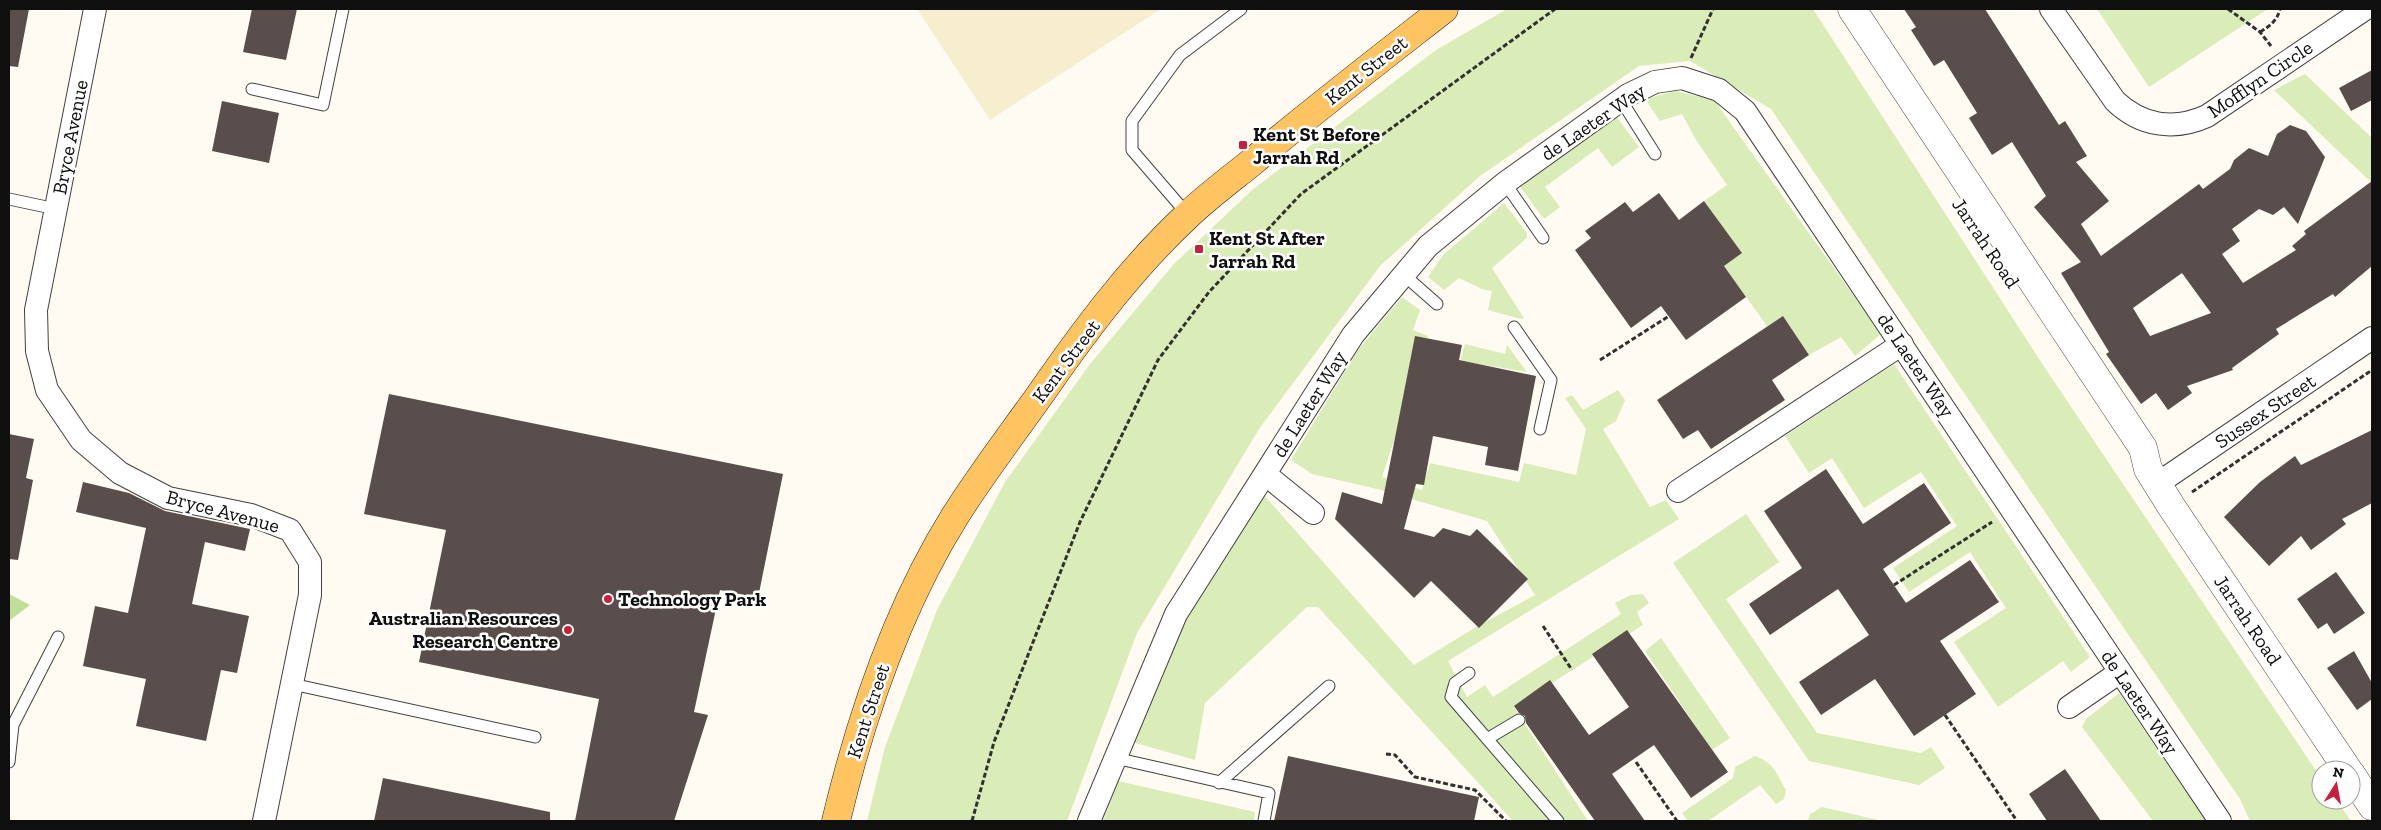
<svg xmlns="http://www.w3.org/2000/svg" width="2381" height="830" font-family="'Zilla Slab',serif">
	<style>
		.farmland { fill: #f7eed0 }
		.green { fill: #daecb8 }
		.forest { fill: #c0de97 }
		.building { fill: #594e4b; fill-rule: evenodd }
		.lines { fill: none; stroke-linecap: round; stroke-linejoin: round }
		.service-casing { stroke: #424242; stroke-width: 13 }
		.minor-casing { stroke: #424242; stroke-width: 24 }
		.tertiary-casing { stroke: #424242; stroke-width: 29 }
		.primary-casing { stroke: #202020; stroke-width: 29 }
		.path { stroke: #313131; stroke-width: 3; stroke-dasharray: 5 2.5; stroke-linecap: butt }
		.service { stroke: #fff; stroke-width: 11 }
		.minor { stroke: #fff; stroke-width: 22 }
		.tertiary { stroke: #fff; stroke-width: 28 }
		.primary { stroke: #ffc462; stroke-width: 28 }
		.poi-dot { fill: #c81f3d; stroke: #fff; stroke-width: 2 }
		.labels { text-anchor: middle; stroke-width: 5; stroke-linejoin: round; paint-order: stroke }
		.street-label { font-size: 20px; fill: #0f0f0f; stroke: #fff }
		.poi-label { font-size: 20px; font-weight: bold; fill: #0f0f0f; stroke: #fff; text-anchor: start }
	</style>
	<rect width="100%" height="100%" fill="#fffbf2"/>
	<!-- farmland -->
	<path class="farmland" d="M917 9H1161L990 120Z"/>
	<!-- green -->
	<path class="green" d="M1507 9H1813L2045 368 2321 778V800H2336L2351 821H2250L2240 799 1771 109 1690 61 1639 66 1480 176 1380 266 1259 429 1137 633 1067 821H867L885 747 937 610 1005 482 1090 364 1173 265 1252 190 1436 50Z
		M2097 9H2268L2149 87Z
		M2305 74 2372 138V183L2274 90Z
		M1675 91 1714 100 1881 334 1855 356 1841 337 1809 355 1783 316 1767 326 1724 266 1742 253 1704 201 1727 185 1696 140 1682 114 1660 121 1645 99Z
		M1616 116 1639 147 1612 167 1598 148 1545 187 1560 207 1544 219 1520 187Z
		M1504 203 1527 233V238L1492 268 1524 318 1521 319 1488 310 1492 291 1482 289 1459 278 1444 290 1428 277 1443 255Z
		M1402 297 1420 310 1413 330 1428 336 1382 477 1422 490 1430 463 1519 482 1524 463 1576 475 1586 429 1565 398 1572 395 1583 410 1618 390 1625 400 1616 421 1603 429 1650 507 1666 500 1679 519 1448 661 1467 697 1485 685 1493 697 1621 614 1615 603 1631 595 1643 594 1649 603 1637 612 1643 625 1514 707 1588 821H1513L1318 607H1307L1205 703 1195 760 1132 742 1180 627 1264 495 1414 665 1476 627 1535 595 1487 521 1377 489 1312 474 1291 460 1358 350Z
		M1465 344 1505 354 1507 345 1527 372 1460 361Z
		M1894 364 2090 657 2071 672 2063 661 1998 707 1954 642 2006 608 1970 552 1909 592 1893 568 1957 526 1921 472 1864 508 1832 458 1809 473 1785 436Z
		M1746 514 1779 562 1726 599 1817 733 1921 753 1931 747 1945 768 1919 785 1809 761 1673 563Z
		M1661 638 1730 738 1712 750 1645 651Z
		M2119 693 2206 821H2153L2082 727 2086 719Z
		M1755 756C1774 763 1776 773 1786 790L1784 799 1776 804 1760 785 1708 821H1688L1682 813 1733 778 1735 767Z
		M1118 781 1255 812 1254 821H1103Z
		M1822 807 1878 820 1879 821H1808L1810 814Z"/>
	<!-- forest -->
	<path class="forest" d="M9 594 30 605 9 621Z"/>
	<!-- building -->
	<path class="building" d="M9 9H29L18 67 9 66Z
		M252 9H297L286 60 243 52Z
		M1904 9H1985L2059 125 2065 121 2087 156 2076 162 2109 201 2081 224 2101 256 2199 184 2203 189 2230 169 2234 160 2249 148 2268 156 2277 134 2290 125 2306 131 2325 157 2298 224 2284 207 2273 215 2259 209 2232 229 2240 241 2222 254 2243 283 2296 250 2292 246 2306 234 2304 231 2372 181V266L2335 297 2333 294 2276 329 2279 334 2232 368 2233 370 2187 386 2192 393 2168 410 2156 393 2141 404 2106 354 2109 352 2061 273 2081 262 2034 207 2046 196 2012 142 1992 155 1969 118 1977 113 1944 60 1934 66 1911 30 1916 27ZM2182 273 2211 313 2150 336 2133 308Z
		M2372 70V100L2351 111 2339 88Z
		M222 101 279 113 269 163 212 151Z
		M1659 193 1679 220 1704 201 1742 253 1724 266 1746 297 1686 340 1661 306 1631 328 1575 250 1591 238 1585 231 1625 202 1633 212Z
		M1783 316 1809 355 1772 380 1785 400 1711 449 1698 430 1683 439 1657 400Z
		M1415 336 1462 345 1459 360 1536 376 1518 471 1485 465 1488 447 1433 436 1424 485 1416 484 1404 529 1434 537 1443 528 1470 536 1477 529 1528 579 1479 628 1431 581 1414 598 1335 519 1342 492 1382 504Z
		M389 394 783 474 758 598 720 590 694 712 708 715 674 821H575L599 699 419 662 446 530 364 514Z
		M2372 430V503L2342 519 2346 524 2311 550 2301 536 2269 566 2224 517 2260 482 2295 456 2301 465Z
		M9 434 34 439 26 478 33 480 18 560 9 559Z
		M1826 469 1863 524 1924 483 1951 523 1883 569 1906 603 1970 560 1999 602 1940 641 1976 694 1914 736 1875 679 1821 715 1799 682 1869 635 1838 589 1770 635 1749 604 1802 568 1764 511Z
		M83 482 129 493 165 511 250 529 245 551 205 542 192 604 249 616 237 673 221 670 206 741 136 726 146 679 83 666 95 606 128 613 146 528 76 512Z
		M2336 572 2365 613 2334 634 2327 623 2318 629 2297 599Z
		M1627 630 1728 772 1691 798 1654 745 1612 774 1645 821H1595L1526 723 1525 716 1519 713 1514 706 1550 680 1589 735 1629 707 1592 654Z
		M2354 651 2372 683V699L2357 710 2327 668Z
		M1288 756 1479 797 1474 821H1274Z
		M2065 769 2101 821H2047L2029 794Z
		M383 778 550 812V821H374Z"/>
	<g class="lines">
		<!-- service casing -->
		<g class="service-casing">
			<path id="service" d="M252 89 323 105 343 9
				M1621 100 1655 154
				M1505 183 1543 238
				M9 199 56 209
				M1188 215 1132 150V121L1180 55 1241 9
				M1404 275 1437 304
				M1514 327 1551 380 1540 429
				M1469 673 1455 683 1451 697 1558 821
				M292 684 535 737
				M1487 739 1519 720
				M1115 758 1269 793 1264 821
				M9 762 13 725 58 637
				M1219 783 1329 686"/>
		</g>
		<!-- minor casing -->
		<g class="minor-casing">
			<path id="minor" d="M95 9 36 310 37 351 47 390 81 440 120 473 168 498 251 515 290 530 310 562V595L264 821
				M2051 9 2115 101C2141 126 2174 131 2207 116L2365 9
				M1265 474 1313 513
				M2157 484 2372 338
				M1678 491 1902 344
				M2069 707 2120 672
				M1089 821 1176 614 1353 335 1428 246 1505 183 1628 95 1655 82 1682 78 1719 90 1745 111 2220 821"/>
		</g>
		<!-- tertiary casing -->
		<g class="tertiary-casing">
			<path id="tertiary" d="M1852 9 2143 448 2148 469 2171 506 2348 770
				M2351 774 2372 806"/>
		</g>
		<!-- primary casing -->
		<g class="primary-casing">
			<path id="primary" d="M836 821C861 716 897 609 955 516 982 473 1013 433 1042 392 1085 330 1132 267 1188 215 1208 196 1231 179 1252 162 1315 109 1380 59 1444 9"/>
		</g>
		<!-- path -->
		<path class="path" d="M2228 9 2260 32 2271 46
			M2260 32C2270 26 2277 21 2280 9
			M1691 58 1713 9
			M1600 360 1669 316
			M2192 492 2372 370
			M1894 585 1992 522
			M1543 626 1572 670
			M1945 715 2017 821
			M1386 754 1395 755 1415 777 1475 790 1506 821
			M1636 762 1677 821
			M972 821 994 742 1080 522 1158 360 1209 292 1301 194 1555 9"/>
		<!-- service -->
		<use href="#service" class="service"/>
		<!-- minor -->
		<use href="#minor" class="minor"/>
		<!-- tertiary -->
		<use href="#tertiary" class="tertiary"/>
		<!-- primary -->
		<use href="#primary" class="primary"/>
	</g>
	<!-- markers -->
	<g class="poi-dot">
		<rect x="1238" y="140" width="10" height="10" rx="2.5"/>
		<rect x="1194" y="244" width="10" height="10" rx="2.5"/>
		<circle cx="608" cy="599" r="5"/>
		<circle cx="568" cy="630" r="5"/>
	</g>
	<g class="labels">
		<!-- street labels -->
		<g class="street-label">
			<text transform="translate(1366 70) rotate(-38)" y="7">Kent Street</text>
			<text transform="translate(2260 79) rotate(-34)" y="7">Mofflyn Circle</text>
			<text transform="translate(1593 122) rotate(-34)" y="7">de Laeter Way</text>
			<text transform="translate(70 137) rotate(-79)" y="7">Bryce Avenue</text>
			<text transform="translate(1986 243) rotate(56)" y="7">Jarrah Road</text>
			<text transform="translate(1066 361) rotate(-53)" y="7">Kent Street</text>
			<text transform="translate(1916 365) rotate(56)" y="7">de Laeter Way</text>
			<text transform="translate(1309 404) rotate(-58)" y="7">de Laeter Way</text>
			<text transform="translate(2265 411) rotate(-34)" y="7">Sussex Street</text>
			<text transform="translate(223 511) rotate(15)" y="7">Bryce Avenue</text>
			<text transform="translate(2248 620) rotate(56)" y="7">Jarrah Road</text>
			<text transform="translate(2140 702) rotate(56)" y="7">de Laeter Way</text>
			<text transform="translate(868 711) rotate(-72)" y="7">Kent Street</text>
		</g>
		<!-- poi labels -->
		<g class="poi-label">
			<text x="1253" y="141">Kent St Before<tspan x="1253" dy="23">Jarrah Rd</tspan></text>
			<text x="1209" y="245">Kent St After<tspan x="1209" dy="23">Jarrah Rd</tspan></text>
			<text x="618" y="606">Technology Park</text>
			<text x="558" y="625" text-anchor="end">Australian Resources<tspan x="558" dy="23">Research Centre</tspan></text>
		</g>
	</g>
	<!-- border -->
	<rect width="2381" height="830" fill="none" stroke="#0f0f0f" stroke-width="20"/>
	<!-- north arrow -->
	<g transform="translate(2336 785) rotate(11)"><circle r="24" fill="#ffffff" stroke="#9f9f9f"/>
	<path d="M0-4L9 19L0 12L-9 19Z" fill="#c81f3d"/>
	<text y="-8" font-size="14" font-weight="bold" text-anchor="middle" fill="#0f0f0f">N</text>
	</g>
</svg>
